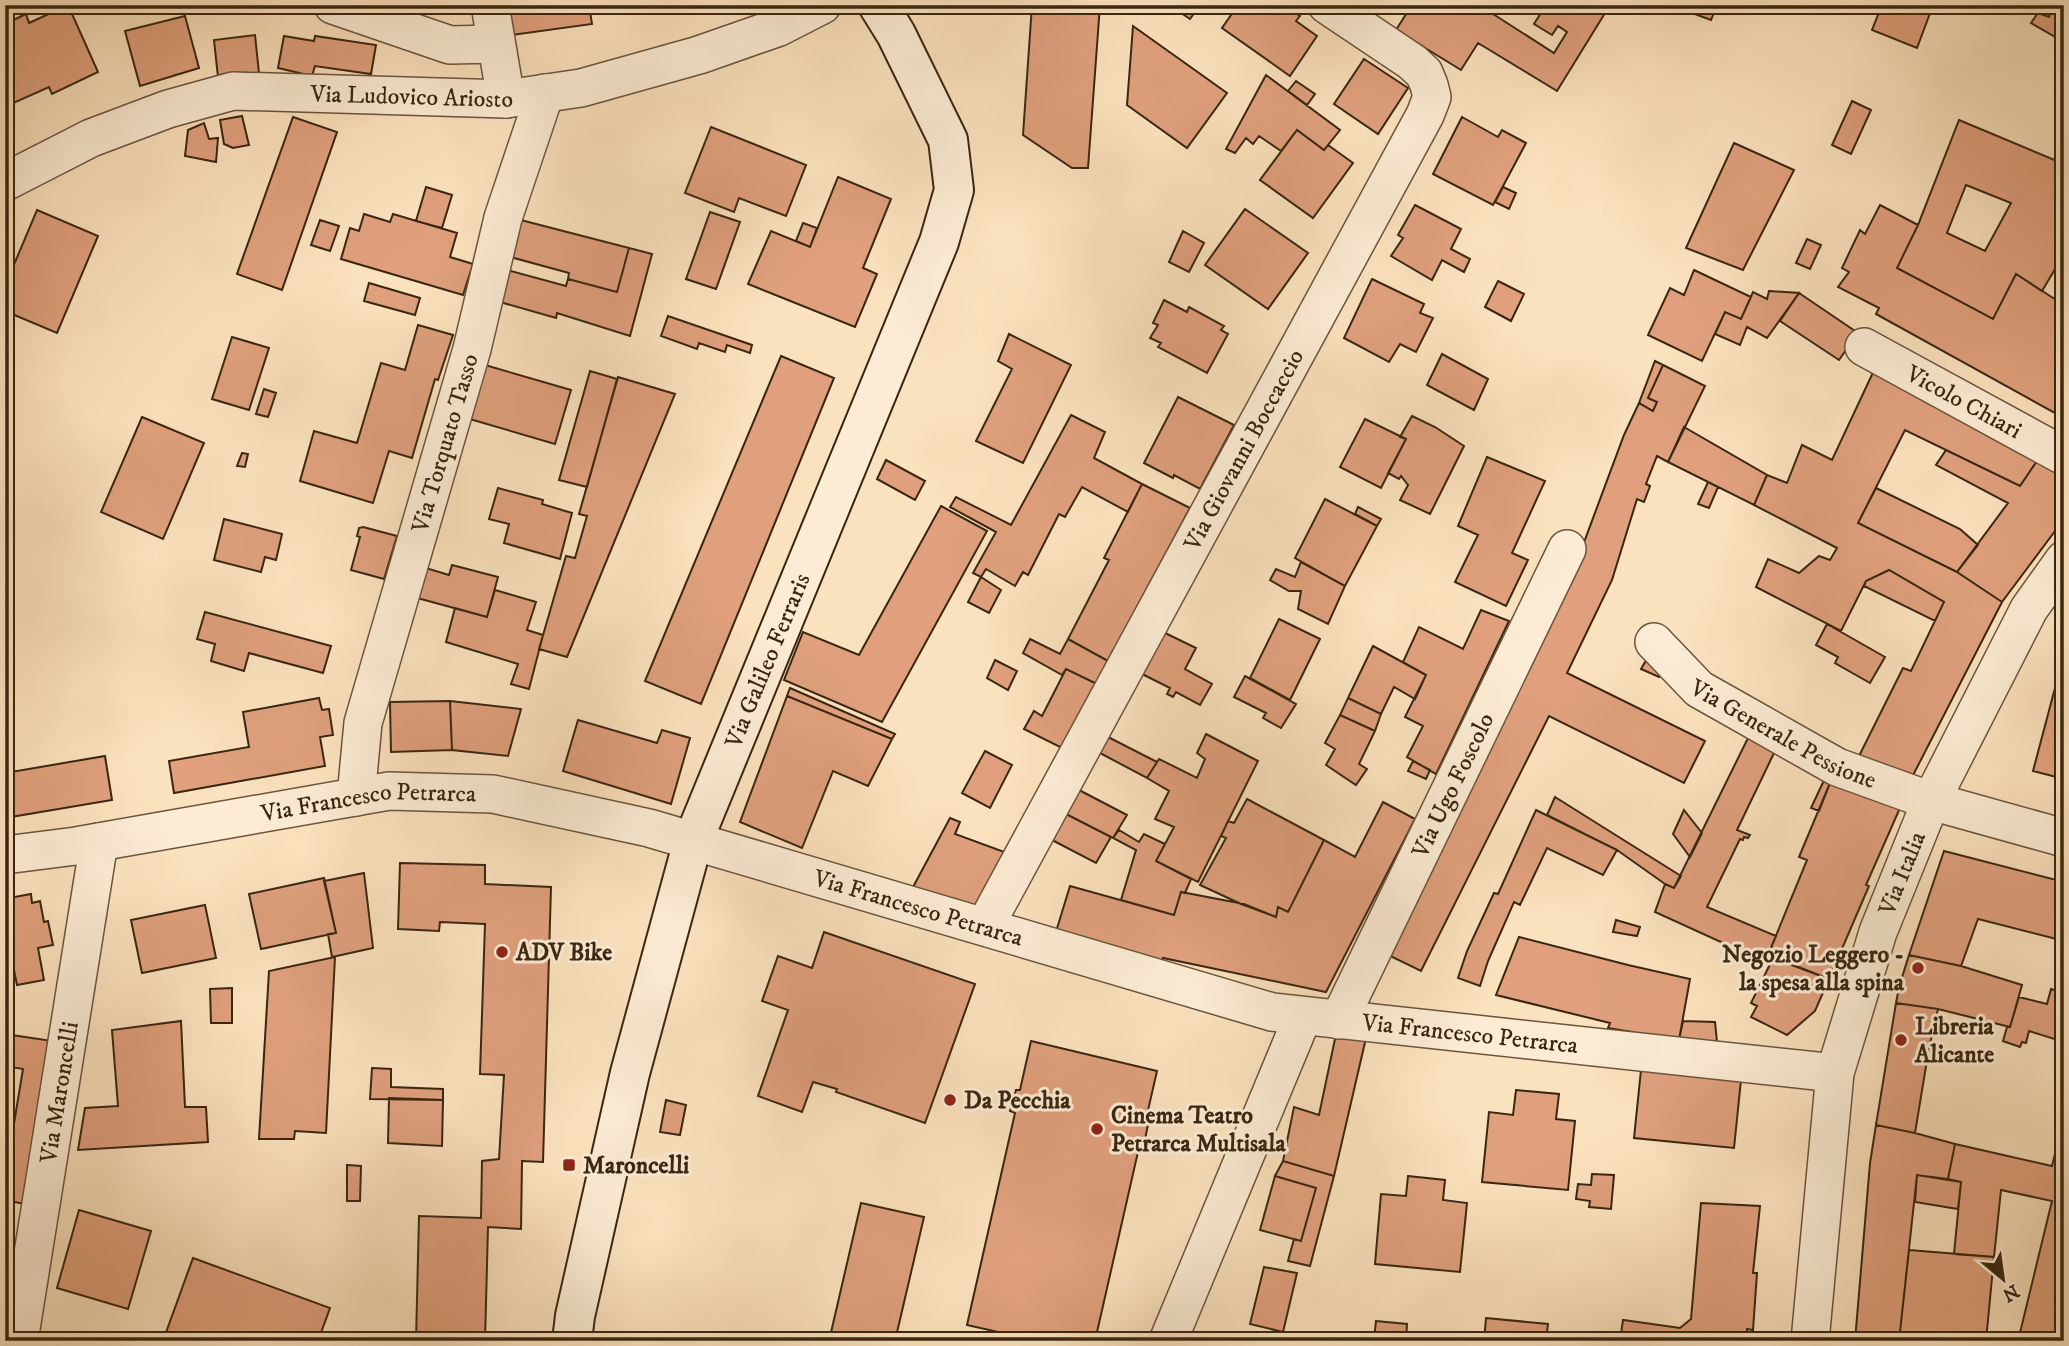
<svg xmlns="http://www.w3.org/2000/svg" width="2069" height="1346" font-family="'IM FELL DW Pica',serif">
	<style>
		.building { fill: #e0a07d; stroke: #392611; stroke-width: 2; fill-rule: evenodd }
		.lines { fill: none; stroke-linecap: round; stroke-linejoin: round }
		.street-casing { stroke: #6a553c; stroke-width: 40 }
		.secondary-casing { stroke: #392611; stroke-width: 42 }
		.street { stroke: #fcecd5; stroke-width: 37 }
		.secondary { stroke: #fcecd5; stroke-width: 38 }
		.poi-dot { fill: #8f2418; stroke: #fcecd5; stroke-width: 2.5 }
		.labels { text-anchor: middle; stroke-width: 6; stroke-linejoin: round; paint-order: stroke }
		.street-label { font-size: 24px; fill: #392611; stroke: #fcecd5 }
		.poi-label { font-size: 24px; font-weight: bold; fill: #392611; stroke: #fcecd5; text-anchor: start }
	</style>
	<rect width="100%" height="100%" fill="#fbe2be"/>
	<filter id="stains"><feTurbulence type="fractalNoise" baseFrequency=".00286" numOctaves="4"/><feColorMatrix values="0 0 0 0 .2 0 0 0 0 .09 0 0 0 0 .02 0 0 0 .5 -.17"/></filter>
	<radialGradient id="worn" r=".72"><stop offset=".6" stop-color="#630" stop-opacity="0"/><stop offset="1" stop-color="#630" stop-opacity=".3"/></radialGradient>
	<!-- building -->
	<path class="building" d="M68 5 98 72 52 94 49 87 9 105 5 96V24L26 14 29 23Z
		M500 5H589L592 24 504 36Z
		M1032 5H1100L1088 168H1072L1023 135Z
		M1169 5H1200L1190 19Z
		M1238 5H1285L1300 16 1296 21 1317 36 1290 76 1222 28Z
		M1479 5 1554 53 1567 32 1558 26 1552 35 1534 24 1546 5H1610L1557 91 1478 43 1461 70 1396 30 1408 11 1399 5Z
		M1495 5H1503L1495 15 1490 12Z
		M1670 5H1717L1711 20Z
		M1882 5H1922L1932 8 1917 48 1872 30Z
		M2053 5 2064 10V42L2031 23 2038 13 2049 17Z
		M185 16 199 68 140 86 125 31Z
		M1133 26 1227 93 1187 148 1127 105Z
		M255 35 259 73 218 77 214 40Z
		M284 36 314 41 315 36 376 45 371 74 315 66 312 76 278 68Z
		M1364 59 1408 88 1378 134 1334 104Z
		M1266 75 1340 130 1324 150 1297 130 1281 151 1259 136 1253 144 1246 138 1235 153 1226 149Z
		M1296 81 1315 94 1307 105 1288 91Z
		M1852 101 1871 110 1851 154 1832 145Z
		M242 116 249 145 233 148 224 144 220 120Z
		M293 117 337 132 282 290 237 274Z
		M1462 117 1498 137 1502 130 1526 143 1493 205 1433 174Z
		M1959 120 2064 164V193L2059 204 2064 207V254L2042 291 2016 274 1993 319 1897 268 1918 225ZM1966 185 2011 203 1985 251 1947 233Z
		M204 123 209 139 218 138 216 162 185 156 188 130Z
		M711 127 806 165 786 216 739 198 734 212 685 193Z
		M1297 130 1324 150 1328 145 1353 163 1313 218 1260 180Z
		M1734 143 1794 170 1743 270 1686 248Z
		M838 177 891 199 863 268 877 274 855 327 748 284 771 231 810 247Z
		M426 187 452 195 442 228 416 221Z
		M1503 187 1516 193 1509 209 1495 202Z
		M1415 205 1461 229 1451 249 1470 259 1464 272 1442 260 1432 280 1391 256 1403 238 1398 235Z
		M1880 205 1918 225 1897 268 1993 319 2016 274 2064 305V418L1876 314 1879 308 1838 287 1849 272 1842 268 1860 230 1865 234Z
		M1245 209 1308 253 1268 309 1205 265Z
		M37 210 98 236 57 333 5 311V286Z
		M710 212 740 222 716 289 686 279Z
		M364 214 390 222 393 214 457 233 450 257 473 264 463 295 341 259 350 228 359 231Z
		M513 218 629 248 617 292 568 279 569 273 503 255Z
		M320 220 339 226 330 251 311 245Z
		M803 223 817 228 810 247 796 241Z
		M1183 231 1204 243 1189 272 1169 262Z
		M1807 239 1821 245 1810 269 1796 263Z
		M629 248 652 254 630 336 557 313 556 318 493 300 500 268 566 286 568 279 617 292Z
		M1694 270 1751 297 1741 319 1725 312 1702 361 1648 335 1670 288 1684 295Z
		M1372 279 1424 304 1420 313 1433 318 1416 352 1400 344 1389 362 1344 338Z
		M1498 281 1524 294 1511 321 1485 307Z
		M369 283 420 298 415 315 364 301Z
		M1769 291 1799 293 1767 338 1747 327 1740 345 1715 334 1725 312 1741 319 1753 292 1767 299Z
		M1799 293 1858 333 1839 360 1780 321Z
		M1164 300 1187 312 1189 307 1224 326 1221 330 1228 334 1207 373 1158 347 1161 343 1150 338 1158 325 1153 323Z
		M668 316 752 345 750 353 727 345 725 352 699 343 697 349 661 336Z
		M418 325 453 335 438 380 435 379 412 458 389 451 373 503 300 481 314 431 357 443 381 363 405 370Z
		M1009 334 1071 365 1023 463 976 441 1012 369 998 361Z
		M232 337 269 348 249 410 212 399Z
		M1442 354 1488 379 1474 410 1427 385Z
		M781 356 834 378 701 704 645 681Z
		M1655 361 1663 365 1648 398 1657 402 1653 411 1639 403Z
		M478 363 571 390 555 444 463 417Z
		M1877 364 2043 452 2020 486 1905 430 1858 523 1957 572 2002 602 1908 785 1857 760 1903 668 1911 671 1944 602 1889 570 1866 581 1841 631 1756 587 1768 559 1799 573 1819 556 1830 560 1837 548 1754 505 1767 475 1787 483 1802 445 1832 460Z
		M1663 365 1705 386 1668 462 1657 456 1646 484 1650 486 1644 502 1637 499 1612 580 1567 673 1705 741 1684 783 1549 716 1421 971 1380 951 1577 561 1624 435 1639 403 1653 411 1657 402 1648 398Z
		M590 371 617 379 587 487 559 480Z
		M618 377 675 394 567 657 539 649 566 556 575 558 587 516 579 514Z
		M264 389 276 393 268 417 256 414Z
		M1178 397 1234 425 1200 489 1174 475 1173 478 1144 463Z
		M1071 415 1105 432 1094 458 1142 484 1128 512 1082 487 1065 517 1059 514 1028 575 1023 572 1015 586 986 569 981 577 973 573 996 532 950 507 956 497 1011 525Z
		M1412 416 1435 427 1464 446 1430 514 1400 500 1408 485 1401 476 1399 479 1388 473 1406 439 1400 437Z
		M142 417 204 443 163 539 101 512Z
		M1365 419 1406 439 1381 488 1340 467Z
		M1684 427 1767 475 1754 505 1668 462Z
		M1946 450 2020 486 2043 452 2064 463V519L2002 602 1957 572 2008 503 1936 465Z
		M242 453 248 454 245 467 237 466Z
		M1487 457 1545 481 1512 553 1528 560 1506 606 1455 582 1478 535 1458 526Z
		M886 460 925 481 915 500 877 479Z
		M1708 482 1718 487 1709 508 1698 504Z
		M1142 484 1190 508 1108 661 1068 639 1109 560 1104 558Z
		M498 488 543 500 542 504 572 513 560 559 504 543 509 524 489 519Z
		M1876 488 1960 529 1978 545 1957 572 1858 523Z
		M1325 499 1377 526 1345 586 1295 558Z
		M941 506 987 531 882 722 784 680 803 632 859 655Z
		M1358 507 1381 519 1377 526 1355 514Z
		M224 519 282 534 276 560 265 557 261 572 214 560Z
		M363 527 397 536 384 579 351 570 360 537 357 536 359 528Z
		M1301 562 1345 586 1328 624 1298 609 1301 591H1289L1270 580 1276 569 1295 577Z
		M452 565 498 577 487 617 410 596 419 566 449 575Z
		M1889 570 1944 602 1935 621 1864 586 1866 581Z
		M981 577 1001 590 989 613 968 602Z
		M495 590 536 602 527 630 543 635 529 689 511 684 518 664 446 642 455 608 487 617Z
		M1481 610 1509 621 1436 774 1407 757 1423 726 1405 717 1426 675 1403 662 1419 627 1463 649Z
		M205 612 331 646 323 673 249 653 244 671 211 661 215 644 197 639Z
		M1279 619 1320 639 1290 700 1250 678Z
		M1827 624 1885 657 1870 683 1835 663 1838 657 1816 645Z
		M1161 631 1196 648 1185 669 1212 684 1200 705 1176 692 1173 697 1167 694 1170 688 1138 672Z
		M1030 639 1060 654 1068 639 1108 661 1097 684 1066 669 1062 675 1023 653Z
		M1373 646 1426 675 1415 699 1394 687 1381 714 1348 698Z
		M2064 654V779L2033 771Z
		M1648 657 1662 672 1659 677 1641 669Z
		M995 660 1017 671 1008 690 987 678Z
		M1066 669 1097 684 1064 749 1024 729 1034 711 1042 716Z
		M1245 676 1296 704 1281 728 1263 718 1266 713 1234 697Z
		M790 688 895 734 892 739 787 696Z
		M787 696 892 739 868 786 833 771 802 848 740 822Z
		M319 698 322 710 329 709 333 735 320 737 325 766 174 793 169 761 249 747 243 712Z
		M1348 698 1381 714 1375 731 1340 715Z
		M450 701 521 709 508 756 452 750Z
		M450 701 452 750 391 752 390 702Z
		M1340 715 1375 731 1359 764 1367 769 1356 785 1326 765 1335 749 1325 743Z
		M578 720 657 743 662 730 690 738 671 804 563 771Z
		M1206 734 1258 761 1198 882 1156 861 1174 827 1155 819 1169 791 1147 778 1159 759 1197 778 1205 759 1197 753Z
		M1108 737 1157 762 1147 778 1100 753Z
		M1748 738 1775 751 1737 830 1750 835 1748 838 1744 837 1743 840 1740 839 1707 907 1776 936 1768 955 1773 958 1769 964 1655 912 1665 884 1674 888Z
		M985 751 1012 765 990 808 962 793Z
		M105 756 112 800 5 818V773Z
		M1413 761 1430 770 1426 779 1408 771Z
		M1826 776 1832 778 1819 811 1811 808Z
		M1832 778 1900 808 1866 885 1869 886 1829 979 1768 955 1807 860 1799 857Z
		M1079 790 1127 815 1113 838 1066 814Z
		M1555 797 1681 876 1674 888 1665 884 1617 850 1547 815Z
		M1247 799 1324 840 1288 912 1278 907 1276 917 1241 904 1200 885 1226 838 1221 836 1228 821 1234 823Z
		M1383 802 1415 819 1326 992 1163 958 1162 962 1055 935 1070 886 1174 915 1181 892 1244 904 1276 917 1278 907 1288 912 1324 840 1355 857Z
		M1536 810 1617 850 1603 875 1547 848 1520 905 1514 902 1488 961 1480 986 1458 978 1467 951 1494 893 1498 894Z
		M1684 810 1702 833 1690 857 1673 834Z
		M1066 814 1111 837 1096 863 1052 840Z
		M950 818 960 822 955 834 1007 853 975 910 912 889Z
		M1119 830 1139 842 1144 834 1165 844 1156 861 1191 879 1185 893 1181 892 1174 915 1121 900 1136 850 1113 838Z
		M1944 851 2064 882V941L1978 919 1961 966 1909 955Z
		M400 863 485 865V884L551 887 543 1162 522 1161 521 1229 488 1227 485 1341H416L419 1216 481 1218 482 1161 499 1159 504 1075 480 1074 485 924 440 922 439 931 398 929Z
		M364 873 373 948 332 957 328 934 336 933 324 881Z
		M324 878 336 933 261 949 249 894Z
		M31 894 32 903 40 901 44 922 48 921 53 945 38 948 44 980 17 985 14 970 5 972V905L10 904 9 898Z
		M205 905 216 958 142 973 131 920Z
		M1616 920 1640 927 1637 936 1613 932Z
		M824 932 975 984 925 1123 836 1092 837 1089 813 1082 802 1112 758 1096 788 1010 762 1001 778 956 812 968Z
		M1519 937 1628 965 1690 979 1679 1040 1608 1028 1610 1023 1496 995Z
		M1909 955 1961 966 2022 985 2010 1027 1938 1009 1896 1003 1899 987Z
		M335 957 326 1133 295 1131 294 1139H259L269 971Z
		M1773 958 1829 979 1815 1011 1787 1035 1751 1017 1757 1006 1751 1003Z
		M2061 975 2064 976V1042L2029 1031 2026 1043 2022 1042 2020 1047 2003 1041 2007 1027H2010L2019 997 2047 1004 2051 989 2058 991Z
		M232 988V1023H211L210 989Z
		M1896 1003 1938 1009 1929 1048 1915 1133 1876 1125Z
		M181 1021 185 1107H206L208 1142 78 1150 85 1108 118 1106 112 1030Z
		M1683 1021 1715 1022 1717 1042 1679 1040Z
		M5 1034 59 1042 29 1205 5 1200V1160H8L23 1069 5 1066Z
		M1336 1034 1366 1038 1334 1176 1283 1161 1294 1107 1319 1115Z
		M1031 1041 1157 1071 1146 1119 1149 1120 1144 1144 1140 1143 1095 1341H1038L967 1325 1015 1113 1010 1111 1016 1090H1020Z
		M372 1068 391 1069V1087L443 1089V1100L370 1099Z
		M1641 1070 1741 1080 1734 1148 1634 1138Z
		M1516 1090 1559 1094 1556 1119 1575 1121 1568 1190 1482 1182 1489 1112 1513 1115Z
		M389 1098 443 1100 442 1146 388 1143Z
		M666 1100 686 1105 680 1135 660 1132Z
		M2064 1117V1341H2018L2052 1201 2001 1190 1994 1257 1954 1254 1961 1182 1948 1179 1955 1144 2052 1166Z
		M1876 1125 1915 1133 1955 1144 1948 1179 1917 1175 1899 1341H1855L1870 1163Z
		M1283 1161 1334 1176 1310 1266 1288 1261 1294 1239 1301 1241 1316 1188 1275 1176Z
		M347 1165 361 1166 360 1201H347Z
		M1592 1174 1614 1175 1611 1209 1589 1207 1590 1201 1576 1199 1578 1184 1591 1185Z
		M1917 1175 1961 1182 1958 1209 1915 1202Z
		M1275 1176 1316 1188 1301 1241 1260 1230Z
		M1408 1176 1445 1180 1443 1200 1467 1203 1460 1272 1375 1264 1381 1194 1406 1196Z
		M861 1203 924 1217 895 1341H829Z
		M1701 1203 1760 1206 1753 1273H1757L1753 1330 1747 1329 1746 1341H1620L1623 1320 1680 1328 1691 1319Z
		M79 1210 151 1231 128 1309 57 1288Z
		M1909 1250 1994 1257 1986 1341H1899Z
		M193 1258 330 1308 318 1341H170L164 1338Z
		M1264 1267 1297 1273 1283 1332 1250 1324Z
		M1486 1318 1548 1324 1546 1341H1484Z
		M1376 1321 1407 1324 1406 1341H1347L1348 1336 1374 1339Z"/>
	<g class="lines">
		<!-- street casing -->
		<g class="street-casing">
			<g id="street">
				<path d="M333 5 450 45 496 44"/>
				<path d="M490 5 506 99"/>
				<path id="s1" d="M5 182 91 138 168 109 233 91 506 99 581 88 699 55 779 27 822 5"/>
				<path id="s2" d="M1864 347 2064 456"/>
				<path id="s3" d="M1654 642 1699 689 1837 767 1931 801 2064 838"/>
				<path id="s4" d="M356 797 363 723 472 349 503 218 545 93"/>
				<path id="s5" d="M5 855 76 846 389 791 493 794 649 828 1272 1012 1835 1073"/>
				<path id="s6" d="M985 926 1425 115 1432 97 1429 85 1424 73 1412 62 1327 5"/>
				<path id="s7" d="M1339 1020 1567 549"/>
				<path id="s8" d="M19 1341 99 842"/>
				<path d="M1168 1341 1303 1016"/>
				<path id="s9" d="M1810 1341 1835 1073 1878 932 1931 801 2029 609 2064 560"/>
			</g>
		</g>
		<!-- secondary casing -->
		<g class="secondary-casing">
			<g id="secondary">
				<path id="s10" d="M572 1341 575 1316 630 1073 693 841 939 242 954 190 948 140 896 34 878 5"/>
			</g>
		</g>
		<!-- street -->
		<use href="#street" class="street"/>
		<!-- secondary -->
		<use href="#secondary" class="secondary"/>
	</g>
	<!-- markers -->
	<g class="poi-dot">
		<circle cx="502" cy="952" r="7"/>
		<circle cx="1918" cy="968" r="7"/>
		<circle cx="1901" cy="1040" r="7"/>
		<circle cx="950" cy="1100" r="7"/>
		<circle cx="1097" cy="1129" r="7"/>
		<rect x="562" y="1158" width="14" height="14" rx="3.5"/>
	</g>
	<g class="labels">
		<!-- street labels -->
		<g class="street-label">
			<text dy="8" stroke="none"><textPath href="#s1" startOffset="425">Via Ludovico Ariosto</textPath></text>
			<text dy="8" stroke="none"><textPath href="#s2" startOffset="114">Vicolo Chiari</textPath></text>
			<text dy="8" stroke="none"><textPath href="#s4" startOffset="366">Via Torquato Tasso</textPath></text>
			<text dy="8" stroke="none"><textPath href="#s6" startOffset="542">Via Giovanni Boccaccio</textPath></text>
			<text dy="8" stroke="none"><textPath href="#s10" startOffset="710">Via Galileo Ferraris</textPath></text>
			<text dy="8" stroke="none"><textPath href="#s3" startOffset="161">Via Generale Pessione</textPath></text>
			<text dy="8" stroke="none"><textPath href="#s7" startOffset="261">Via Ugo Foscolo</textPath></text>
			<text dy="8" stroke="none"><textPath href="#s5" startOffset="368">Via Francesco Petrarca</textPath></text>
			<text dy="8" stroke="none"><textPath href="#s9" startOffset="480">Via Italia</textPath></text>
			<text dy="8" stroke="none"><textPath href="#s5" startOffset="934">Via Francesco Petrarca</textPath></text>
			<text dy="8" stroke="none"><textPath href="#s5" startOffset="1502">Via Francesco Petrarca</textPath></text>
			<text dy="8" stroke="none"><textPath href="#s8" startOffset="252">Via Maroncelli</textPath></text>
		</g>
		<!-- poi labels -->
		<g class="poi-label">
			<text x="516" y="960">ADV Bike</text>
			<text x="1904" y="962" text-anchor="end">Negozio Leggero -<tspan x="1904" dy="28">la spesa alla spina</tspan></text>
			<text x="1915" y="1034">Libreria<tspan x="1915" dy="28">Alicante</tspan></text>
			<text x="964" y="1108">Da Pecchia</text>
			<text x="1111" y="1123">Cinema Teatro<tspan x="1111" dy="28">Petrarca Multisala</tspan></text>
			<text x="583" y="1173">Maroncelli</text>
		</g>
	</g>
	<!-- margin -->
	<rect width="2069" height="1346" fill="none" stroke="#fbe2be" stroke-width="28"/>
	<rect x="7" y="7" width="2055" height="1332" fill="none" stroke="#392611" stroke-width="3.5"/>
	<rect x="14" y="14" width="2041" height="1318" fill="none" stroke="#392611" stroke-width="2"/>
	<!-- north arrow -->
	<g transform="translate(2003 1279) rotate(151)" stroke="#fcecd5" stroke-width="5" paint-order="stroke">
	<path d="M0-5L12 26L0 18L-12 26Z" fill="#392611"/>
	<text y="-10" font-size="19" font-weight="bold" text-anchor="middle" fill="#392611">N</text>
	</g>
	<rect width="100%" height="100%" filter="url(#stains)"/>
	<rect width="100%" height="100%" fill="url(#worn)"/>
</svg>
